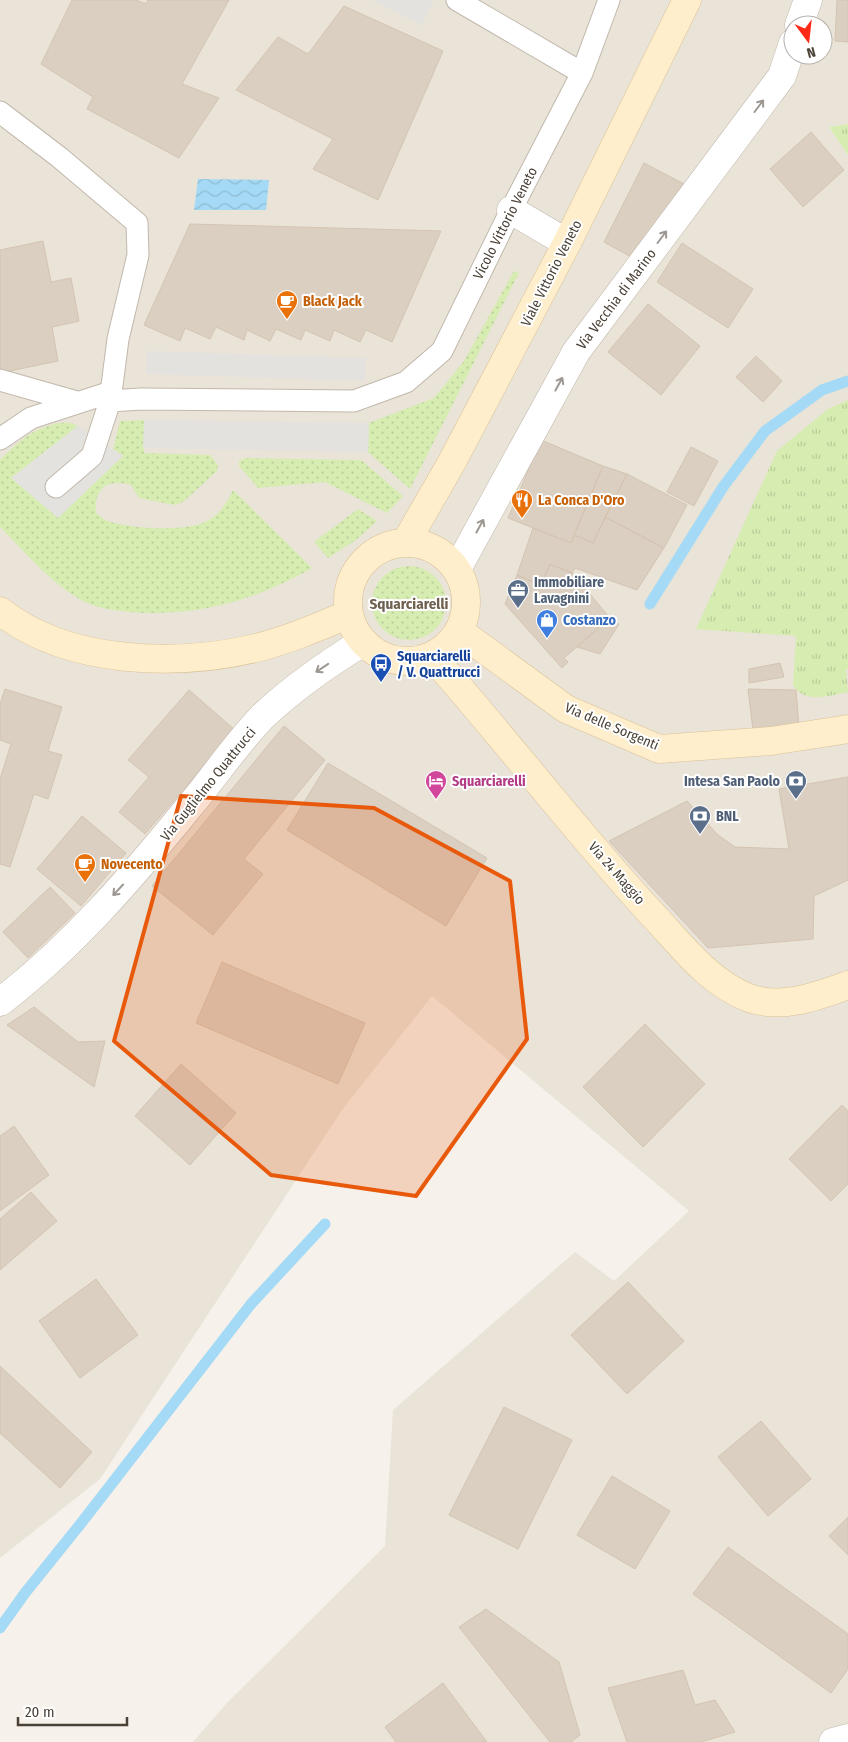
<svg xmlns="http://www.w3.org/2000/svg" width="848" height="1742" font-family="'Fira Sans Condensed',sans-serif">
	<style>
		.residential { fill: #eae3d8; fill-rule: evenodd }
		.grass { fill: url(#grass-dots) }
		.park { fill: url(#park-tufts) }
		.parking { fill: #e4e2df }
		.water { fill: url(#water-waves) }
		.lines { fill: none; stroke-linecap: round; stroke-linejoin: round }
		.stream { stroke: #a4daf5; stroke-width: 11 }
		.building { fill: #dbcfc2; stroke: #d4c4b1 }
		.service-casing { stroke: #c2b8ac; stroke-width: 23 }
		.minor-casing { stroke: #c2b8ac; stroke-width: 29 }
		.secondary-casing { stroke: #d9c297; stroke-width: 29 }
		.service { stroke: #fff; stroke-width: 21 }
		.minor { stroke: #fff; stroke-width: 28 }
		.secondary { stroke: #ffeecb; stroke-width: 28 }
		.oneway { stroke: #9c9791 }
		.marked { fill: #e8590c; fill-opacity: 0.2; stroke: #e8590c; stroke-width: 4; stroke-linejoin: round }
		.labels { text-anchor: middle; stroke-width: 4; stroke-linejoin: round; paint-order: stroke }
		.street-label { font-size: 14px; fill: #4b4237; stroke: #fff }
		.food-label { font-size: 14px; font-weight: bold; fill: #c56008; stroke: #fff; text-anchor: start }
		.service-label { font-size: 14px; font-weight: bold; fill: #4e5e75; stroke: #fff; text-anchor: start }
		.shop-label { font-size: 14px; font-weight: bold; fill: #366cbe; stroke: #fff; text-anchor: start }
		.transit-label { font-size: 14px; font-weight: bold; fill: #164399; stroke: #fff; text-anchor: start }
		.hotel-label { font-size: 14px; font-weight: bold; fill: #b23c85; stroke: #fff; text-anchor: start }
		.neighbourhood-label { font-size: 15px; font-weight: bold; fill: #6e5f4e; stroke: #fff }
	</style>
	<defs>
		<pattern id="grass-dots" width="8" height="8" patternUnits="userSpaceOnUse" patternTransform="scale(1.25)"><rect width="8" height="8" fill="#d6ecb1"/><path d="M2 2h.1M6 6h.1" fill="none" stroke="#b9cc99" stroke-width="1.8" stroke-linecap="round"/></pattern>
		<pattern id="park-tufts" width="24" height="20" patternUnits="userSpaceOnUse" patternTransform="scale(1.25)"><rect width="24" height="20" fill="#d6ecb1"/><path d="M3 7l-1-3M5 7V3M7 7l1-3M15 17l-1-3M17 17v-4M19 17l1-3" fill="none" stroke="#b9cc99"/></pattern>
		<pattern id="water-waves" width="16" height="10" patternUnits="userSpaceOnUse" patternTransform="scale(1.25)"><rect width="16" height="10" fill="#a4daf5"/><path d="M0 5q4-4 8 0t8 0" fill="none" stroke="#8fbcd3"/></pattern>
	</defs>
	<rect width="100%" height="100%" fill="#f6f1ea"/>
	<!-- residential -->
	<path class="residential" d="M0 0H848V124L829 127 848 155V1742H193L227 1703 385 1546 393 1410 575 1252 614 1281 689 1211 432 996 342 1110 100 1479 0 1558ZM793 25H823V55H793Z"/>
	<!-- grass -->
	<path class="grass" d="M514 271 519 273 410 489 368 452 369 423 434 398 464 361Z
		M144 420V453L210 455 218 465 217 471 183 502 174 505 139 498 131 485C108 479 94 487 96 513 99 515 102 518 105 520 127 529 188 533 209 520 221 513 227 502 233 490L312 568C255 601 196 617 130 612 115 610 99 609 85 602 51 584 27 554 0 527V460C19 442 26 433 51 425 60 422 70 421 78 426L11 478 123 456 113 449 120 421Z
		M246 458 361 460 403 496 387 513 325 482 258 488 239 466V461Z
		M358 509 377 521 356 540 328 558 314 542Z
		M372 603a37 37 0 1 1 74 0a37 37 0 1 1-74 0Z"/>
	<!-- park -->
	<path class="park" d="M848 124V155L829 127Z
		M848 400V669L846 670 848 692C830 695 805 705 793 685L796 636 696 629 777 451 828 409Z"/>
	<!-- parking -->
	<path class="parking" d="M372 0H434L421 25Z
		M147 351 366 358 365 381 146 374Z
		M144 420 369 423 368 452 143 448Z
		M78 426 123 456 58 518 11 478Z"/>
	<!-- water -->
	<path class="water" d="M198 179 269 180 266 210H194Z"/>
	<g class="lines">
		<!-- stream -->
		<path class="stream" d="M650 604 723 487 765 431 822 390 848 381
			M0 1628 25 1593 82 1522 251 1304 325 1224"/>
	</g>
	<!-- building -->
	<path class="building" d="M72 0H136L146 4 148 0H229L182 84 219 98 179 158 87 109 93 97 41 64Z
		M837 0H848V42L835 41Z
		M344 6 443 51 378 200 313 169 333 139 236 90 278 37 308 54Z
		M811 132 844 170 803 207 770 169Z
		M644 163 684 184 633 258 604 242Z
		M190 224 441 231 392 342 366 330 360 342 334 330 330 341 305 330 301 340 276 329 270 341 247 330 244 340 216 327 210 339 185 328 180 341 144 325Z
		M43 241 51 282 71 278 79 321 52 327 58 361 0 373V250Z
		M682 243 753 289 728 328 657 282Z
		M648 304 700 346 661 395 608 352Z
		M756 356 782 381 763 402 736 377Z
		M541 440 603 466 571 543 508 518Z
		M691 447 718 461 694 506 667 492Z
		M603 466 627 474 593 543 574 535Z
		M627 474 687 505 664 548 605 517Z
		M605 517 664 548 637 590 575 568 572 573 550 564 541 585 517 575 533 528 571 543 574 535 593 543Z
		M550 564 572 573 610 618 564 658 568 662 562 668 505 604 517 575 541 585Z
		M610 618 619 624 600 654 577 647Z
		M780 663 784 677 749 683V669Z
		M5 689 62 707 48 751 62 755 48 799 34 794 10 867 0 864V779L11 744 0 740V704Z
		M748 689 796 690 799 728 753 730Z
		M189 690 235 730 145 834 119 812 149 777 128 760Z
		M284 726 325 760 244 859 263 874 213 935 152 886Z
		M328 763 487 858 446 926 287 830Z
		M848 777V880L814 896 813 939 708 948 609 841 687 801 718 835 735 847 789 849 779 789Z
		M82 816 126 853 81 906 37 869Z
		M50 887 75 913 28 958 3 932Z
		M222 962 365 1023 338 1084 196 1023Z
		M34 1007 78 1042 105 1041 94 1087 7 1025Z
		M645 1024 705 1084 643 1147 583 1087Z
		M181 1064 236 1113 190 1165 135 1116Z
		M842 1105 848 1111V1184L831 1201 789 1159Z
		M14 1126 49 1175 0 1211V1136Z
		M31 1192 57 1221 0 1270V1219Z
		M96 1279 138 1335 80 1378 39 1321Z
		M628 1282 684 1341 627 1394 571 1335Z
		M0 1366 92 1452 60 1488 0 1433Z
		M504 1407 572 1440 518 1549 449 1515Z
		M761 1421 811 1479 768 1516 718 1457Z
		M612 1476 670 1511 635 1569 577 1535Z
		M848 1517V1555L829 1536Z
		M728 1547 848 1634V1669L831 1693 693 1594Z
		M486 1609 559 1662 580 1735 571 1742H550L459 1627Z
		M683 1670 695 1705 715 1700 735 1732 701 1742H627L608 1688Z
		M443 1683 487 1742H396L385 1727Z"/>
	<g class="lines">
		<!-- service casing -->
		<g class="service-casing">
			<path id="service" d="M457 0 582 73
				M0 112 59 157 137 223 138 255 118 339 110 401 141 399 354 401 406 382 442 351 511 210 582 73 609 0
				M0 380 77 402
				M0 439 31 418 111 392
				M56 487 92 456 110 401"/>
		</g>
		<!-- minor casing -->
		<g class="minor-casing">
			<path id="minor" d="M799 25 808 0
				M511 210 567 243
				M457 569 576 352 782 76 793 43
				M0 1002C72 947 132 877 189 807 214 777 236 744 263 716 294 687 327 664 363 642
				M833 1742 848 1738"/>
		</g>
		<!-- secondary casing -->
		<g class="secondary-casing">
			<path id="secondary" d="M406 542 452 462 567 243 687 0
				M348 602a59 59 0 1 1 118 0a59 59 0 1 1-118 0Z
				M0 611C67 664 175 667 256 648 288 640 318 627 349 614
				M459 631 566 709 659 749 771 741 848 729
				M432 656C506 740 574 829 650 912 680 943 707 982 749 998 781 1010 818 996 848 985"/>
		</g>
		<!-- service -->
		<use href="#service" class="service"/>
		<!-- minor -->
		<use href="#minor" class="minor"/>
		<!-- secondary -->
		<use href="#secondary" class="secondary"/>
	</g>
	<!-- one-way arrows -->
	<defs><path id="oneway-shaft" d="M-6 0H5M1.5-3L5.5 0L1.5 3" fill="none" stroke-width="1.6" stroke-linecap="round" stroke-linejoin="round" transform="scale(1.25)"/></defs>
	<g class="oneway">
		<use href="#oneway-shaft" transform="translate(759 106) rotate(-53)"/>
		<use href="#oneway-shaft" transform="translate(662 237) rotate(-53)"/>
		<use href="#oneway-shaft" transform="translate(559 384) rotate(-61)"/>
		<use href="#oneway-shaft" transform="translate(480 526) rotate(-61)"/>
		<use href="#oneway-shaft" transform="translate(322 668) rotate(146)"/>
		<use href="#oneway-shaft" transform="translate(118 890) rotate(133)"/>
	</g>
	<!-- marked area -->
	<path class="marked" d="M181 796 374 808 510 881 527 1039 416 1196 271 1175 114 1041Z"/>
	<!-- icons -->
	<defs>
		<g id="cafe-pin" transform="scale(1.125)"><path d="M0 17L-7.5 6A9.5 9.5 0 1 1 7.5 6Z" fill="#e8710a" stroke="#fff"/><path d="M-5.5-4.5H6V0H3Q3 3.5 0 3.5H-2.5Q-5.5 3.5-5.5 0ZM3-3.2v2h1.7v-2ZM-6 4.5H4V6H-6Z" fill="#fff"/></g>
		<g id="restaurant-pin" transform="scale(1.125)"><path d="M0 17L-7.5 6A9.5 9.5 0 1 1 7.5 6Z" fill="#e8710a" stroke="#fff"/><path d="M-5-6h1v4h1v-4h1v4h1v-4h1v5L-1.5 .5V6h-2V.5L-5-1ZM5-6V6H3V1.5H1.5Q1.5-4 5-6Z" fill="#fff"/></g>
		<g id="office-pin" transform="scale(1.125)"><path d="M0 17L-7.5 6A9.5 9.5 0 1 1 7.5 6Z" fill="#5c6f8a" stroke="#fff"/><path d="M-6-3h4V-5.5h4V-3h4V5H-6ZM-1-4.5V-3h2v-1.5ZM-6 0V1H6V0Z" fill="#fff"/></g>
		<g id="shop-pin" transform="scale(1.125)"><path d="M0 17L-7.5 6A9.5 9.5 0 1 1 7.5 6Z" fill="#3f7fe0" stroke="#fff"/><path d="M-5-2.5h2.3a2.7 3.5 0 0 1 5.4 0H5L5.5 6h-11ZM-1.5-2.5h3a1.5 2.3 0 0 0-3 0Z" fill="#fff"/></g>
		<g id="bus-pin" transform="scale(1.125)"><path d="M0 17L-7.5 6A9.5 9.5 0 1 1 7.5 6Z" fill="#1a4fb4" stroke="#fff"/><path d="M-5-6H5V4H4V6H2V4H-2V6H-4V4H-5ZM-3.5-4V0h7V-4ZM-3.5 1.2v1.5H-2V1.2ZM2 1.2v1.5H3.5V1.2Z" fill="#fff"/></g>
		<g id="hotel-pin" transform="scale(1.125)"><path d="M0 17L-7.5 6A9.5 9.5 0 1 1 7.5 6Z" fill="#d1479c" stroke="#fff"/><path d="M-6-4.5h1.5V1H6V5H4.5V3h-9V5H-6ZM-4 0a1.8 1.8 0 1 1 3.6 0ZM.5 0V-2.5h3Q6-2.5 6 0Z" fill="#fff"/></g>
		<g id="bank-pin" transform="scale(1.125)"><path d="M0 17L-7.5 6A9.5 9.5 0 1 1 7.5 6Z" fill="#5c6f8a" stroke="#fff"/><path d="M-6-4H6V4H-6ZM0-2.3a2.3 2.3 0 1 0 0 4.6a2.3 2.3 0 1 0 0-4.6Z" fill="#fff"/></g>
	</defs>
	<g fill-rule="evenodd">
		<use href="#cafe-pin" x="287" y="301"/>
		<use href="#restaurant-pin" x="522" y="500"/>
		<use href="#office-pin" x="518" y="590"/>
		<use href="#shop-pin" x="547" y="620"/>
		<use href="#bus-pin" x="381" y="664"/>
		<use href="#hotel-pin" x="436" y="781"/>
		<use href="#bank-pin" x="796" y="781"/>
		<use href="#bank-pin" x="700" y="816"/>
		<use href="#cafe-pin" x="85" y="864"/>
	</g>
	<g class="labels">
		<!-- street labels -->
		<g class="street-label">
			<text transform="translate(505 223) rotate(-63)" y="5">Vicolo Vittorio Veneto</text>
			<text transform="translate(551 273) rotate(-63)" y="5">Viale Vittorio Veneto</text>
			<text transform="translate(616 299) rotate(-53)" y="5">Via Vecchia di Marino</text>
			<text transform="translate(612 726) rotate(23)" y="5">Via delle Sorgenti</text>
			<text transform="translate(208 784) rotate(-51)" y="5">Via Guglielmo Quattrucci</text>
			<text transform="translate(617 873) rotate(49)" y="5">Via 24 Maggio</text>
		</g>
		<!-- food labels -->
		<g class="food-label">
			<text x="303" y="306">Black Jack</text>
			<text x="538" y="505">La Conca D'Oro</text>
			<text x="101" y="869">Novecento</text>
		</g>
		<!-- service labels -->
		<g class="service-label">
			<text x="534" y="587">Immobiliare<tspan x="534" dy="16">Lavagnini</tspan></text>
			<text x="780" y="786" text-anchor="end">Intesa San Paolo</text>
			<text x="716" y="821">BNL</text>
		</g>
		<!-- shop labels -->
		<g class="shop-label">
			<text x="563" y="625">Costanzo</text>
		</g>
		<!-- transit labels -->
		<g class="transit-label">
			<text x="397" y="661">Squarciarelli<tspan x="397" dy="16">/ V. Quattrucci</tspan></text>
		</g>
		<!-- hotel labels -->
		<g class="hotel-label">
			<text x="452" y="786">Squarciarelli</text>
		</g>
		<!-- neighbourhood labels -->
		<g class="neighbourhood-label">
			<text x="409" y="609">Squarciarelli</text>
		</g>
	</g>
	<!-- north arrow -->
	<g transform="translate(808 40) rotate(165)"><circle r="24" fill="#ffffff" stroke="#b7b3af"/>
	<path d="M0-4L9 19L0 12L-9 19Z" fill="#ff2918"/>
	<text y="-8" font-size="14" font-weight="bold" text-anchor="middle" fill="#4b4237">N</text>
	</g>
	<!-- scale -->
	<path d="M18 1717v8h109v-8" fill="none" stroke="#4b4237" stroke-width="2.5"/>
	<text x="25" y="1717" font-size="15" fill="#4b4237" stroke="#ffffff" stroke-width="4" paint-order="stroke">20 m</text>
</svg>
